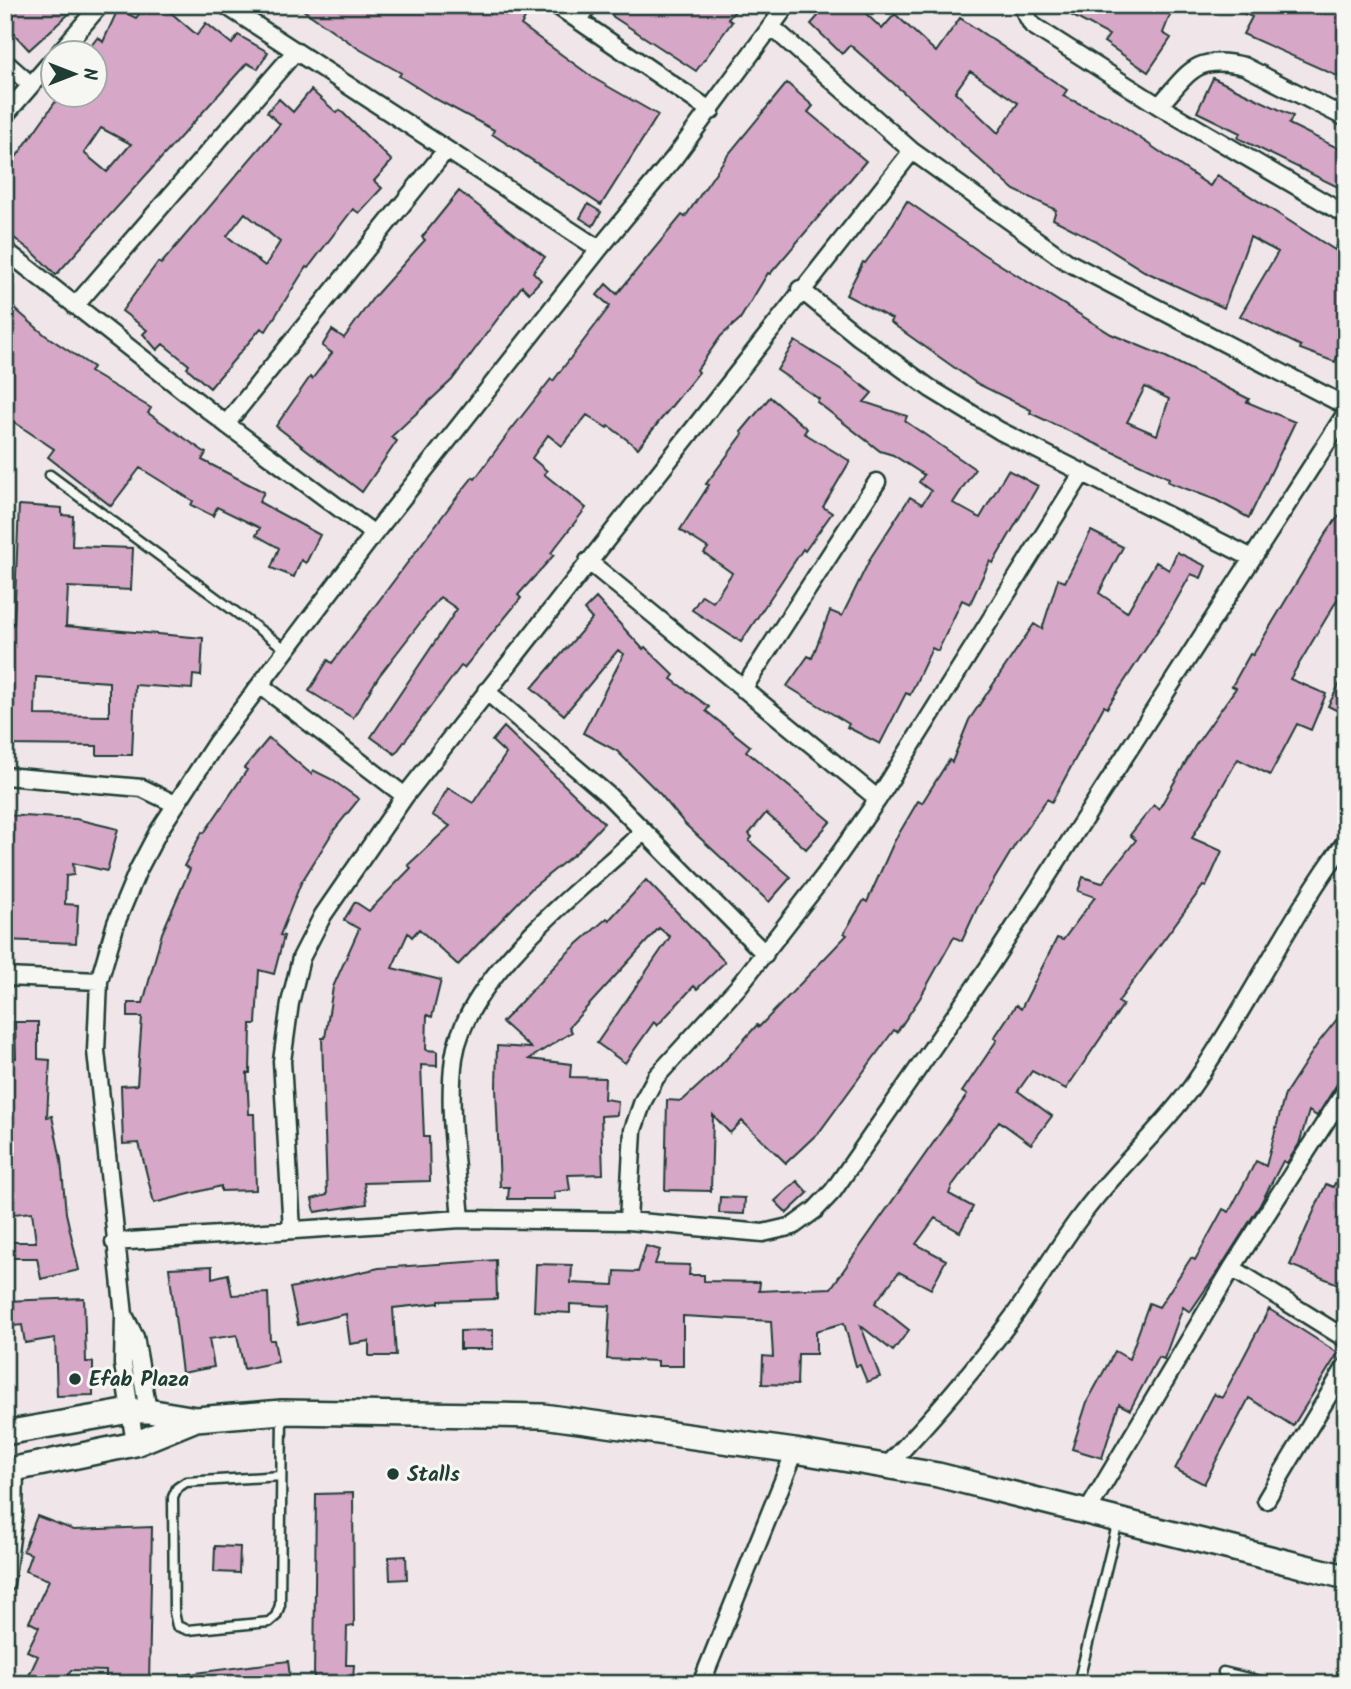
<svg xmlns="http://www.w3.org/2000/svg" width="1351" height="1689" font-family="Kalam,sans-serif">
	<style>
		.building { fill: #d7a7c7; stroke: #1f3d34; stroke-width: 2; fill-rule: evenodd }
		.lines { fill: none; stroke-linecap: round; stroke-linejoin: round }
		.lane-casing { stroke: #1f3d34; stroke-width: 13 }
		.street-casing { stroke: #1f3d34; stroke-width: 21 }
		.secondary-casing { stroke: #1f3d34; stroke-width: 28 }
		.lane { stroke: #f6f6f2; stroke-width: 8 }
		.street { stroke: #f6f6f2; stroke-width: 16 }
		.secondary { stroke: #f6f6f2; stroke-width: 23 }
		.poi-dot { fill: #1f3d34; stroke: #f6f6f2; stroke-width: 2.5 }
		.labels { text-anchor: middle; stroke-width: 6; stroke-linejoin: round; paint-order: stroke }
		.poi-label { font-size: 21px; font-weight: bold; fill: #1f3d34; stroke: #f6f6f2; text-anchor: start }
	</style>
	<rect width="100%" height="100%" fill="#f0e6e9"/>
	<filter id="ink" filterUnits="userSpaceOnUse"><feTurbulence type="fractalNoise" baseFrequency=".0143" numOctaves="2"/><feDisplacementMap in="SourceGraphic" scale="14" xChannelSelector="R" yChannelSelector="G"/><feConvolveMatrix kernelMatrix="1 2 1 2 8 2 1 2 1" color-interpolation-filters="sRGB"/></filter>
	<g filter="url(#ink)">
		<!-- building -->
		<path class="building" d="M5 5H63L70 13 29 50 5 24Z
			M146 5H162L197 35 206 23 232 44 238 35 268 52 258 69 247 63 56 275 35 254 5 231V152L14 160 61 94H94V52L87 51 98 37 103 42 118 9 136 18ZM101 128 131 144 107 172 84 153Z
			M296 5H491L506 15 512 5H519L529 12 521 25 595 79 658 115 601 205 492 134 494 130 432 97 399 76 401 73 359 49Z
			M619 5H740L728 19 732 22 696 71 612 16Z
			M828 5H857L882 29 895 14 936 52 960 18 1067 90 1063 96 1109 117 1210 186 1217 175 1335 250 1346 226V332L1335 362 1300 349 1301 346 1240 316 1278 252 1250 237 1224 308 1144 271 1094 240 1053 219 1056 210 1014 190 850 45 842 54 811 24ZM970 71 1018 103 998 133 955 92Z
			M1052 5H1174L1163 33 1171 38 1148 72 1104 42 1109 35Z
			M1225 5H1346V80L1243 34 1252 17Z
			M1213 78 1293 116 1289 124 1346 152V191L1238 138 1240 133 1197 112Z
			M787 83 813 106 808 112 866 161 770 274 768 273 740 319 721 336 697 370 699 372 638 448 609 426 607 428 587 415 562 446 548 435 532 458 547 471 544 474 586 508 551 553 554 555 518 595 521 598 464 668 461 666 395 754 371 737 457 609 440 597 379 676 353 718 309 691 328 660 332 663 450 506 473 477 475 479 507 435 551 379 553 381 610 306 597 295 606 284 617 294 682 215 685 217 727 156Z
			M311 90 337 113 340 110 392 161 374 181 382 188 359 213 353 209 308 268 306 267 266 331 261 328 210 388 187 368 189 365 163 344 157 350 143 334 147 330 122 311 158 262 161 264 280 124 267 112 279 99 293 112ZM245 213 280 242 265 266 227 236Z
			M459 191 545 257 533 272 541 280 529 293 522 286 452 380 391 437 397 441 362 492 276 426 310 377 312 379 332 353 322 346 332 330 344 338 373 298 425 240 422 237Z
			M907 201 983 254 1111 334 1164 356 1249 399 1247 402 1295 422 1249 518 1216 500 1168 482 1169 478 1030 413 1031 410 976 383 890 322 892 319 846 295 863 262 865 263 887 234ZM1145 387 1169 399 1157 435 1127 422Z
			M588 204 601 212 593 226 580 218Z
			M5 300 45 335 93 367 90 372 151 408 148 413 206 453 202 460 264 492 259 502 320 535 306 563 301 560 294 577 271 568 279 548 256 535 260 528 217 507 213 516 191 505 193 501 140 468 111 506 48 457 54 449 5 416Z
			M795 341 842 370 872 393 864 402 907 416 905 421 975 469 953 503 980 518 1008 470 1038 486 993 563 990 561 970 604 962 600 938 651 932 648 910 695 906 693 880 744 847 727 849 724 787 686 808 656 812 658 830 611 842 616 871 557 910 497 922 504 931 491 919 482 924 475 893 455 880 451 817 402 819 399 777 370Z
			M770 397 807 429 804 433 850 461 823 507 832 513 805 551 803 549 741 642 692 610 702 595 713 602 732 573 704 553 708 548 680 530 709 485 706 484 743 434 741 432Z
			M19 505 62 508V515L73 516 72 546 133 548 131 590 68 587 66 626 203 638 201 676 193 675 192 689 135 685 132 755H97V746L5 745V623L14 624ZM36 677 109 682V716L35 715Z
			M1346 507V585L1290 679 1326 694 1311 730 1297 724 1270 775 1238 759 1192 838 1222 851 1206 887 1203 886 1118 1002 1123 1005 1066 1089 1032 1071 1018 1091 1052 1116 1031 1144 999 1121 952 1186 949 1194 973 1207 960 1232 935 1218 916 1244 946 1260 931 1289 899 1272 875 1303 909 1330 893 1351 861 1326 880 1377 867 1382 860 1365 856 1366 844 1323 816 1331V1354H798L797 1385 762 1384 763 1356 773 1357 771 1321 683 1316V1366H658V1361L607 1359 610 1306 570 1304V1313L534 1311 536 1264 572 1265 571 1283 614 1285 615 1271 638 1272 646 1246 660 1250 655 1264 690 1265 689 1275H704V1281L760 1282 759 1291 831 1288 967 1095 962 1092 997 1040 994 1038 1016 1005 1021 1009 1057 938 1063 940 1095 897 1078 891 1083 877 1102 883 1136 840 1130 835 1154 805 1159 809 1195 746 1236 688 1232 686 1250 654 1253 655 1328 530Z
			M1091 531 1123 547 1099 593 1127 612 1156 562 1169 570 1177 552 1206 566 1201 578 1191 574 1169 613 1107 708 1104 706 1052 802 1047 799 1015 845 977 908 962 941 954 937 920 998 897 1032 894 1030 820 1131 786 1163 742 1121 730 1133 713 1115 711 1191 665 1190 667 1100 682 1101 720 1066 757 1025 759 1027 847 935 844 933 864 900 867 902 894 842 918 801 922 803 949 760 952 762 969 720 1034 624 1042 629 1058 579 1065 582Z
			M596 598 643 649 645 647 674 675 671 679 709 707 706 711 750 746 746 751 831 821 806 849 766 813 749 834 752 837 749 841 791 877 769 902 685 824 661 795 617 751 583 733 624 654 618 650 564 715 532 688 592 619 584 610Z
			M1346 672V715L1328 706Z
			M504 727 604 823 578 851 532 888 458 965 419 929 412 937 408 933 392 968 441 980 432 1017 427 1015 426 1050 437 1051V1066L421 1065 424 1137H429L430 1181 364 1183 367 1204 315 1212 312 1199 327 1195 322 1038H325L333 987 359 929 344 920 355 902 369 911 411 868 408 865 450 826 432 815 448 788 473 803 506 754 492 741Z
			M269 738 311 774 313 770 331 779 359 799 334 830 301 883 280 935 284 936 274 974 259 970 256 1024H251L250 1073H247L249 1114H254L256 1190 221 1191V1186L154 1203 139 1143 123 1144 121 1086 137 1085 142 1017H128V1003H143L162 933 190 869 184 866 202 832 204 833 247 770 244 768Z
			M5 815 76 819 118 829 107 871 73 863 74 875 66 876 65 904 78 905 76 943 5 940Z
			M646 880 725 962 697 989 694 986 657 1026 654 1022 625 1063 597 1043 670 937 659 928 569 1027 572 1032 529 1059 571 1064 570 1077 605 1078 604 1099 618 1101 617 1115 601 1116 603 1174 568 1175 570 1190 554 1192 555 1199H508L509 1187H500L496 1088 497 1046 531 1048 502 1022 565 955 607 918 609 920Z
			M1346 1008V1080L1337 1084 1317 1116 1309 1111 1299 1144 1287 1163 1283 1161 1260 1205 1222 1265 1190 1312 1183 1307 1164 1359 1158 1357 1130 1410 1119 1404 1102 1458 1072 1449 1087 1402 1115 1351 1129 1359 1149 1303 1159 1307 1191 1258 1195 1260 1223 1209 1229 1212 1256 1161 1266 1166 1285 1094 1318 1043Z
			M15 1022H38V1059L50 1060 47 1117 52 1116 61 1160 66 1213 79 1270 41 1279 37 1258H6L7 1242H36L32 1212 5 1215V1121H8L10 1058H16Z
			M797 1181 808 1193 787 1213 775 1201Z
			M1335 1183 1346 1188V1287L1290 1265 1326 1184 1333 1187Z
			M720 1197 745 1198 744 1214 719 1213Z
			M496 1260 497 1299 439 1301V1303L393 1308 396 1356H369V1341L350 1344 346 1314 298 1325 290 1288 379 1268Z
			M212 1266V1278L228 1274 232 1295 268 1293 270 1340H274L278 1362 244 1369 237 1335 209 1339 214 1367 182 1373 169 1268Z
			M84 1298 86 1362H93V1395L57 1396 55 1338 25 1343 22 1325 5 1327V1301Z
			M1269 1309 1338 1353 1293 1426 1249 1398 1204 1484 1175 1469 1214 1394 1222 1398Z
			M493 1330V1349H460V1331Z
			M353 1493 354 1626 347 1627 346 1665H354L353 1680 314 1678 316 1494Z
			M37 1516 74 1530 152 1527 149 1684H106V1671L71 1670 64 1684H25L38 1656 27 1651 39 1627 29 1622 49 1580 25 1571 31 1554 23 1551Z
			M215 1546 240 1547 239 1573 214 1572Z
			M406 1556 407 1579 390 1580 389 1557Z
			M288 1661 291 1684H181L180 1675Z"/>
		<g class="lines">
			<!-- lane casing -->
			<g class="lane-casing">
				<path id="lane" d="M50 475 287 650
					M281 1476 186 1482 177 1488 173 1497 174 1612 177 1626 188 1630 269 1622 276 1616 280 1605 282 1414
					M1223 1672 1273 1684
					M1078 1684 1118 1521"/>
			</g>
			<!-- street casing -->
			<g class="street-casing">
				<path id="street" d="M225 5 599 249
					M556 5 711 111
					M1021 5 1032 25 1159 106 1346 215
					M579 21 588 5
					M773 28 912 151 1066 261 1346 406
					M60 52 100 5
					M5 62 31 85
					M1159 106C1189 72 1196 54 1244 66L1346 118
					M5 115 52 61
					M5 250 226 424 374 534
					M800 289 859 337 931 389 1000 431 1250 557
					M75 306 295 52
					M226 424 446 150
					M588 561 878 799
					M260 685 405 796
					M743 689 877 482
					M486 691 609 796 765 954
					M5 776 142 788 175 804
					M5 977 99 981
					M461 1219C457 1167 447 1111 454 1058 466 975 583 888 643 832
					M628 1221 633 1130 643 1101 656 1077 738 987 824 876 878 799 1083 472
					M292 1230 282 1061 290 1003 301 958 323 915 405 796 912 151
					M114 1242 461 1219 628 1221 763 1233 793 1226 815 1210 833 1191 990 965 1346 413
					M1232 1268 1346 1339
					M124 1315 135 1337 148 1411
					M135 1444 123 1364 124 1315 96 1051 99 981 116 923 138 870 158 832 216 743 374 534 599 249 674 158 787 5
					M886 1467C932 1419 974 1370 1013 1317 1038 1283 1058 1245 1084 1212 1117 1168 1159 1132 1191 1088 1247 1009 1288 919 1346 841
					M1266 1500 1346 1366
					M1087 1512 1232 1268 1346 1090
					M5 1584 14 1514 15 1469
					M701 1684 795 1451"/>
			</g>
			<!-- secondary casing -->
			<g class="secondary-casing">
				<path id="secondary" d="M5 1433 130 1411H148L196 1419 282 1412 543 1416 795 1451 938 1475 1346 1577
					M5 1471 135 1444 196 1419"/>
			</g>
			<!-- lane -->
			<use href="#lane" class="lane"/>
			<!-- street -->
			<use href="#street" class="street"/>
			<!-- secondary -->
			<use href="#secondary" class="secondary"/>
		</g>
	</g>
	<!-- markers -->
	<g class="poi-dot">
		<circle cx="75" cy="1379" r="7"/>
		<circle cx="393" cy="1474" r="7"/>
	</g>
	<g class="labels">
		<!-- poi labels -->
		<g class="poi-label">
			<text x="89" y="1386">Efab Plaza</text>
			<text x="407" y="1481">Stalls</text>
		</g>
	</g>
	<!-- margin -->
	<rect width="1351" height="1689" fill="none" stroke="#f6f6f2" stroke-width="28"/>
	<rect x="14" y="14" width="1323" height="1661" fill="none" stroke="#1f3d34" stroke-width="2.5" filter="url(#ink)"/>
	<!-- north arrow -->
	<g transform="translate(74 74) rotate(90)"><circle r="33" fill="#f6f6f2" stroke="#a0aca6" stroke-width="2"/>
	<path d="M0-5L12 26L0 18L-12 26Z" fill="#1f3d34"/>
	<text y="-10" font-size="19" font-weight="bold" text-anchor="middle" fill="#1f3d34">N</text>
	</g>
</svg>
